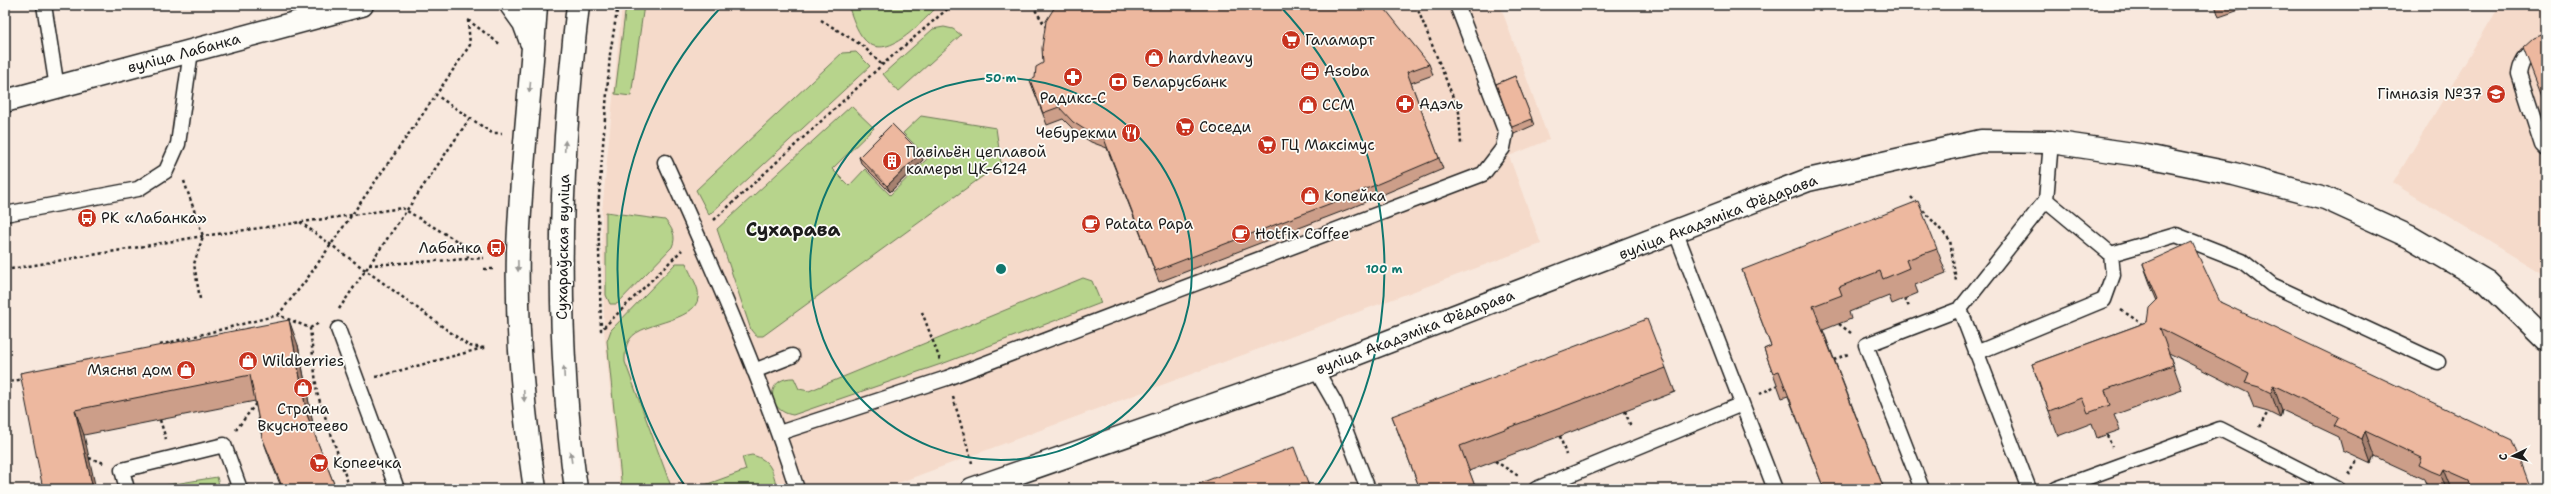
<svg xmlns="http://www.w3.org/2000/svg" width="2551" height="494" font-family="'Shantell Sans',sans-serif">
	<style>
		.built { fill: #f5daca }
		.green { fill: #b7d48c; stroke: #6a7854 }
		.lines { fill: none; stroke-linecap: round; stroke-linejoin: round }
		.lane-casing { stroke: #1c1c1c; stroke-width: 17 }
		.secondary-casing { stroke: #1c1c1c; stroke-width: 25 }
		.path { stroke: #1c1c1c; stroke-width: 2.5; stroke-dasharray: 3 3; stroke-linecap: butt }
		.lane { stroke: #fdfcf7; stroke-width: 14 }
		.secondary { stroke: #fdfcf7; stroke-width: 22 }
		.wall { fill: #cc9e89; stroke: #1c1c1c }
		.shaded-wall { fill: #a6816f; stroke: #1c1c1c }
		.building { fill: #edb89f; stroke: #1c1c1c }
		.oneway { fill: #989794 }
		.ring { fill: none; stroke: #0f766e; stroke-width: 2 }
		.labels { text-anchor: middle; stroke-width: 3.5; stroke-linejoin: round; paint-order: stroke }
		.poi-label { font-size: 15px; fill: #1c1c1c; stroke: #fdfcf7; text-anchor: start }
		.street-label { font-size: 15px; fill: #1c1c1c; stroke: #fdfcf7 }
		.district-label { font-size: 19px; font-weight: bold; fill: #1c1c1c; stroke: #fdfcf7 }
		.centre { fill: #0f766e; stroke: #fdfcf7; stroke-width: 2 }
		.ring-label { font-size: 12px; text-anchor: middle; font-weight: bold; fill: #0f766e; stroke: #fdfcf7; stroke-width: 3.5; stroke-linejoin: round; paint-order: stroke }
	</style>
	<rect width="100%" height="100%" fill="#f8e8dd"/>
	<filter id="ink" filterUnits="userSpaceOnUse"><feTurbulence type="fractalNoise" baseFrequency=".025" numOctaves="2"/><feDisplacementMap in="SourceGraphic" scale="8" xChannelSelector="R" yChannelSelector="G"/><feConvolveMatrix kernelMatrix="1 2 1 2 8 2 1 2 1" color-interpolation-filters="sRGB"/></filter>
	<g filter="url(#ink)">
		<!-- built -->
		<path class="built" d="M622 5H1500L1549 140 1509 156 1541 244 882 489H620L604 330 602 212Z
			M2500 5H2546V276L2393 183Z"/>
		<!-- green -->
		<path class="green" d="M626 5H644L631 96 615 94Z
			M848 5H939C923 20 886 65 864 39 856 30 852 16 848 5Z
			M944 27 953 29 961 35 898 92 883 74 933 29Z
			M856 52 870 66 709 215 696 190 842 53Z
			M851 106 874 128 832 169 849 186 865 169 890 195 928 158 903 133 921 116 996 128 1001 163 763 336H756L751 330 717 229Z
			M606 212 665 220C672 228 677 236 672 247L617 304H610L606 295Z
			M676 263H686C689 272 696 282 698 291 704 323 642 320 630 339 625 346 625 354 625 362L672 489H622L607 341 611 330Z
			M1083 278 1092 281 1101 303 947 362 793 415C766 411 765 377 794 378L799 389 809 391Z
			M752 455C771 460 773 471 777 489H694L746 470 742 457Z
			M217 477 220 489 156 487Z"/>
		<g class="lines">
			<!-- lane casing -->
			<g class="lane-casing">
				<path id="lane" d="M44 5 57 88
					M2546 45C2530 51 2522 56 2519 74L2542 145 2546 149
					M665 162C713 269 761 377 797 489
					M2046 200 2111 254 2176 235 2242 261 2272 285 2438 362
					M5 214 138 189 166 171 178 144 191 51
					M1676 233 1775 489
					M338 329 397 489
					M1976 353 2104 300 2113 275 2111 254
					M1316 370 1335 403 1368 489
					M754 371 792 356
					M779 433 947 378 1483 174 1503 148 1506 133 1457 5
					M127 489 122 470 224 445 240 489
					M1536 489 1742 404
					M1922 489 1866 345 1960 309
					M2029 489 1960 309 2046 200 2051 142
					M2056 489 2220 429 2338 489"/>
			</g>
			<!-- secondary casing -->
			<g class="secondary-casing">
				<path id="secondary" d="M511 5 524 23 531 42
					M5 101 362 5
					M535 489C523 410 516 330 518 250 521 168 531 87 536 5
					M576 489C554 328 559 166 578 5
					M972 489 1325 366 1808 180 1981 141 2051 142 2146 156 2234 174 2325 198 2410 237 2487 282 2546 340"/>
			</g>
			<!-- path -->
			<path class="path" d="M216 5H222
				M618 5 610 54 598 209 601 330 682 250
				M1032 5 1046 27
				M1416 5 1459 112 1461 144
				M468 20 470 45 436 95 492 133H502
				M468 20 501 45
				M821 20 863 46 882 65
				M5 34 8 47
				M184 181 203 236 194 264 200 299
				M1911 197 1950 240 1956 281
				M714 220 882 65 952 5
				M300 222 469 346 485 348
				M369 265 484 258
				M484 269H494
				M5 270 203 236 402 208 467 247 468 259
				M1905 298 1909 307
				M339 309 470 118
				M2121 310 2144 325
				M922 312 940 360
				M278 315 304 283 436 95
				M1839 324 1851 333
				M310 328 319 323
				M160 345 278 315 310 328 317 393 350 489
				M1834 360 1848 354
				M376 377 483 348
				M5 383 23 379
				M1760 394 1777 385
				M2545 395 2546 398
				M953 397 972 463
				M1625 411 1631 427
				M160 420 166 439
				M2259 427 2268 412
				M236 430 257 402
				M2107 435 2112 447
				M1560 436 1566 455
				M89 458 104 463
				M1495 461 1520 477
				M2349 474 2359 457"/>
			<!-- lane -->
			<use href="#lane" class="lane"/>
			<!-- secondary -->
			<use href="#secondary" class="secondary"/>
		</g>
		<!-- wall -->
		<path class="wall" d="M2215 5H2254L2219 17Z
			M1429 64 1433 75 1411 83 1443 169 1351 208 1159 282 1107 148 1091 142 1077 133 1063 119 1047 125 1030 80Z
			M1515 76 1534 125 1514 134 1496 84Z
			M859 157 923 160 890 192 861 163Z
			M1937 249 1946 273 1915 285 1918 293 1892 304 1889 296 1849 312 1851 319 1823 330 1884 489H1824L1788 396 1782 398 1773 373 1764 349 1771 346 1742 270Z
			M2143 264 2220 302 2530 489H2428L2424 479 2374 456 2371 464 2343 451 2339 437 2282 410 2280 418 2268 412 2254 408 2248 393 2169 353 2182 390 2114 415 2120 430 2097 438 2092 423 2058 436 2032 364 2147 322 2157 301 2152 289Z
			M298 345 315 436 336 489H282L271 462 262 437 255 401 84 435 20 373Z
			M1666 368 1675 392 1469 471 1476 489H1420L1392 416Z"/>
		<!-- shaded-wall -->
		<path class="shaded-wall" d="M921 153 923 160 890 192 887 186Z
			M289 320 298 345 316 440 307 415Z
			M2273 385 2282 410 2280 418 2271 393Z
			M75 410 84 435 96 489H93Z
			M2365 431 2374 456 2371 464 2362 439Z
			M2444 469 2452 489H2446L2441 475Z"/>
		<!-- building -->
		<path class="building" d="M1056 5H1382L1429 64 1407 72 1439 158 1347 197 1155 271 1103 136 1087 131 1073 122 1059 107 1043 113 1030 80 1035 78 1036 67 1043 63 1042 48 1046 21Z
			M2546 33V107L2523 47 2533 38Z
			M1515 76 1532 119 1512 127 1496 84Z
			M892 124 921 153 887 186 859 157Z
			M1918 201 1937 249 1906 260 1909 268 1883 279 1880 271 1839 287 1842 295 1813 306 1884 489H1824L1779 371 1773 373 1764 349 1771 346 1742 270Z
			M2192 242 2220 302 2512 440 2530 489H2472L2469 480 2444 469 2441 475 2431 471 2419 465 2422 458 2365 431 2362 439 2334 426 2339 417 2273 385 2271 393 2259 387 2245 383 2249 373 2160 328 2173 365 2105 390 2110 405 2088 413 2082 398 2049 411 2032 364 2147 322 2149 308 2158 299 2143 264Z
			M1647 319 1666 368 1460 446 1476 489H1420L1392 416Z
			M289 320 307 415 336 489H283L262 437 250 375 75 410 93 489H43L20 373Z
			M1294 447 1310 489H1185Z"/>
		<!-- one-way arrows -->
		<defs><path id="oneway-solid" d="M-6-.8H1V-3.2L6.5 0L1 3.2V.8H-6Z"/></defs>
		<g class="oneway">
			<use href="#oneway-solid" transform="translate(530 87) rotate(96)"/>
			<use href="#oneway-solid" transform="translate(565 146) rotate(-87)"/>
			<use href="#oneway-solid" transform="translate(518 266) rotate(89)"/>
			<use href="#oneway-solid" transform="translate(564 372) rotate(-93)"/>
			<use href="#oneway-solid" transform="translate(524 396) rotate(87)"/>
			<use href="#oneway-solid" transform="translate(571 457) rotate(-98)"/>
		</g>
	</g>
	<!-- distance rings -->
	<g class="ring">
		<circle cx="1001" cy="269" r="191"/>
		<path d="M687 489A383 383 0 0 1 723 5M1279 5A383 383 0 0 1 1315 489"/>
	</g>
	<!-- icons -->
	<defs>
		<g id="supermarket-disc" transform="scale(1)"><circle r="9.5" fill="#c8321e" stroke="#fdfcf7"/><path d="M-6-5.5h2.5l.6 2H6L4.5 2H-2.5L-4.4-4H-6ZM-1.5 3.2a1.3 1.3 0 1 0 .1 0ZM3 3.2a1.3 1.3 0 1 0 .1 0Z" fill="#fff"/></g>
		<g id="shop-disc" transform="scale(1)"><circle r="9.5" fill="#c8321e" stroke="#fdfcf7"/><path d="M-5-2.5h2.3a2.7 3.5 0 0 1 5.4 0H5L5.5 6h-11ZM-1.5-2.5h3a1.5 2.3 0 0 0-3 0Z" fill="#fff"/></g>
		<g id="office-disc" transform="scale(1)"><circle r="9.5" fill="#c8321e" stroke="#fdfcf7"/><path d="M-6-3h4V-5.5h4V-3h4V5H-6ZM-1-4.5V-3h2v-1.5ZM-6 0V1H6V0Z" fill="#fff"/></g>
		<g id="pharmacy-disc" transform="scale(1)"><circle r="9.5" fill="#c8321e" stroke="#fdfcf7"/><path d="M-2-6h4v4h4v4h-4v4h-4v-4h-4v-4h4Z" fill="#fff"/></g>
		<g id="bank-disc" transform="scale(1)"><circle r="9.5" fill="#c8321e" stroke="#fdfcf7"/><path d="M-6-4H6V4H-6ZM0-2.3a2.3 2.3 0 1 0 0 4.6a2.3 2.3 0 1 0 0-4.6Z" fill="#fff"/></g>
		<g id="school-disc" transform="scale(1)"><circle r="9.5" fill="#c8321e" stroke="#fdfcf7"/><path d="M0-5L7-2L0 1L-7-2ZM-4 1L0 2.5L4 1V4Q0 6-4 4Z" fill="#fff"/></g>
		<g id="restaurant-disc" transform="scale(1)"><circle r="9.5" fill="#c8321e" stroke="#fdfcf7"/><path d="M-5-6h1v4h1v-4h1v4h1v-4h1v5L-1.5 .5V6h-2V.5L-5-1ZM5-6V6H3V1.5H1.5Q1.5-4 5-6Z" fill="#fff"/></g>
		<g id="building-disc" transform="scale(1)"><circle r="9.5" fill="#c8321e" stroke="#fdfcf7"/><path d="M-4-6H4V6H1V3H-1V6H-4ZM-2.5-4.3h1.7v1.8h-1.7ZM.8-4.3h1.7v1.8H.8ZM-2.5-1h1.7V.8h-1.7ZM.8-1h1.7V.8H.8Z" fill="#fff"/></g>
		<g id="bus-disc" transform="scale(1)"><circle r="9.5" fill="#c8321e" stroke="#fdfcf7"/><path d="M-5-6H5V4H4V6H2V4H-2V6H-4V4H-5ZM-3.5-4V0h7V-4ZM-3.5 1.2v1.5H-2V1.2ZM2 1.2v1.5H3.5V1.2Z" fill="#fff"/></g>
		<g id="cafe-disc" transform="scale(1)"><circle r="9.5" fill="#c8321e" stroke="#fdfcf7"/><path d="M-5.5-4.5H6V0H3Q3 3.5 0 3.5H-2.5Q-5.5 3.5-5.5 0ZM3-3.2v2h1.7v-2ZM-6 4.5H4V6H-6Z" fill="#fff"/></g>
	</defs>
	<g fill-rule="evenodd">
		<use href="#supermarket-disc" x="1291" y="40"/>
		<use href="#shop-disc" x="1154" y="58"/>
		<use href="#office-disc" x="1310" y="71"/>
		<use href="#pharmacy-disc" x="1073" y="77"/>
		<use href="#bank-disc" x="1118" y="82"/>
		<use href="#school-disc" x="2496" y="94"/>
		<use href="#pharmacy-disc" x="1405" y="104"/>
		<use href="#shop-disc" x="1308" y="105"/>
		<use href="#supermarket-disc" x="1185" y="127"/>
		<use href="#restaurant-disc" x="1131" y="133"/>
		<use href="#supermarket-disc" x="1267" y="145"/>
		<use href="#building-disc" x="892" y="161"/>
		<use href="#shop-disc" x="1310" y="196"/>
		<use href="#bus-disc" x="87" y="218"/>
		<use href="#cafe-disc" x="1091" y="224"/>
		<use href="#cafe-disc" x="1241" y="234"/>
		<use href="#bus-disc" x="496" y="248"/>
		<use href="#shop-disc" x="248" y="361"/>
		<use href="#shop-disc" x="186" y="370"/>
		<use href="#shop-disc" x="303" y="388"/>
		<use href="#supermarket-disc" x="319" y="463"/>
	</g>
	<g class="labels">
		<!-- poi labels -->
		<g class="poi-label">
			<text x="1305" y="45">Галамарт</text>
			<text x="1168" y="63">hardvheavy</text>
			<text x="1324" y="76">Asoba</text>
			<text x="1132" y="87">Беларусбанк</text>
			<text x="2482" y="99" text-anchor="end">Гімназія №37</text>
			<text x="1073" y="103" text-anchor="middle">Радикс-С</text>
			<text x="1419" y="109">Адэль</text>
			<text x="1322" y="110">ССМ</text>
			<text x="1199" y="132">Соседи</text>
			<text x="1117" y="138" text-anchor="end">Чебурекми</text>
			<text x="1281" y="150">ГЦ Максімус</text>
			<text x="906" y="157">Павільён цеплавой<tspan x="906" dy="17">камеры ЦК-6124</tspan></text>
			<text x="1324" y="201">Копейка</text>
			<text x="101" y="223">РК «Лабанка»</text>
			<text x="1105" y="229">Patata Papa</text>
			<text x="1255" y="239">Hotfix Coffee</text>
			<text x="482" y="253" text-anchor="end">Лабанка</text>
			<text x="262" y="366">Wildberries</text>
			<text x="172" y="375" text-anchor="end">Мясны дом</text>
			<text x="303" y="414" text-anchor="middle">Страна<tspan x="303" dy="17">Вкуснотеево</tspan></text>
			<text x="333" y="468">Копеечка</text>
		</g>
		<!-- street labels -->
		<g class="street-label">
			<text transform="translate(184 53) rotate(-15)" y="5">вуліца Лабанка</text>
			<text transform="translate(1718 217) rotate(-21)" y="5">вуліца Акадэміка Фёдарава</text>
			<text transform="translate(563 247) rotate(-89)" y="5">Сухараўская вуліца</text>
			<text transform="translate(1415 332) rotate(-21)" y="5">вуліца Акадэміка Фёдарава</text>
		</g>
		<!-- district labels -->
		<g class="district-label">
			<text x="793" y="236">Сухарава</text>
		</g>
	</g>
	<circle cx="1001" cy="269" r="6" class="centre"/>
	<g class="ring-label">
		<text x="1001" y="82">50 m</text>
		<text x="1384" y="273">100 m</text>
	</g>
	<!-- margin -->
	<rect width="2551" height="494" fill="none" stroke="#fdfcf7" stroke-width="20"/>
	<rect x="10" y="10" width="2531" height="474" fill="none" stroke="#1c1c1c" stroke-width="1.5" filter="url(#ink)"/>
	<!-- north arrow -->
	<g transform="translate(2513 456) rotate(265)" stroke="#fdfcf7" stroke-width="3" paint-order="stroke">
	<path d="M0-3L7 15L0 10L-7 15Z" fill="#1c1c1c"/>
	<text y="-6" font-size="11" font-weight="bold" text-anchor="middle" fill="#1c1c1c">С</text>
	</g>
</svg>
